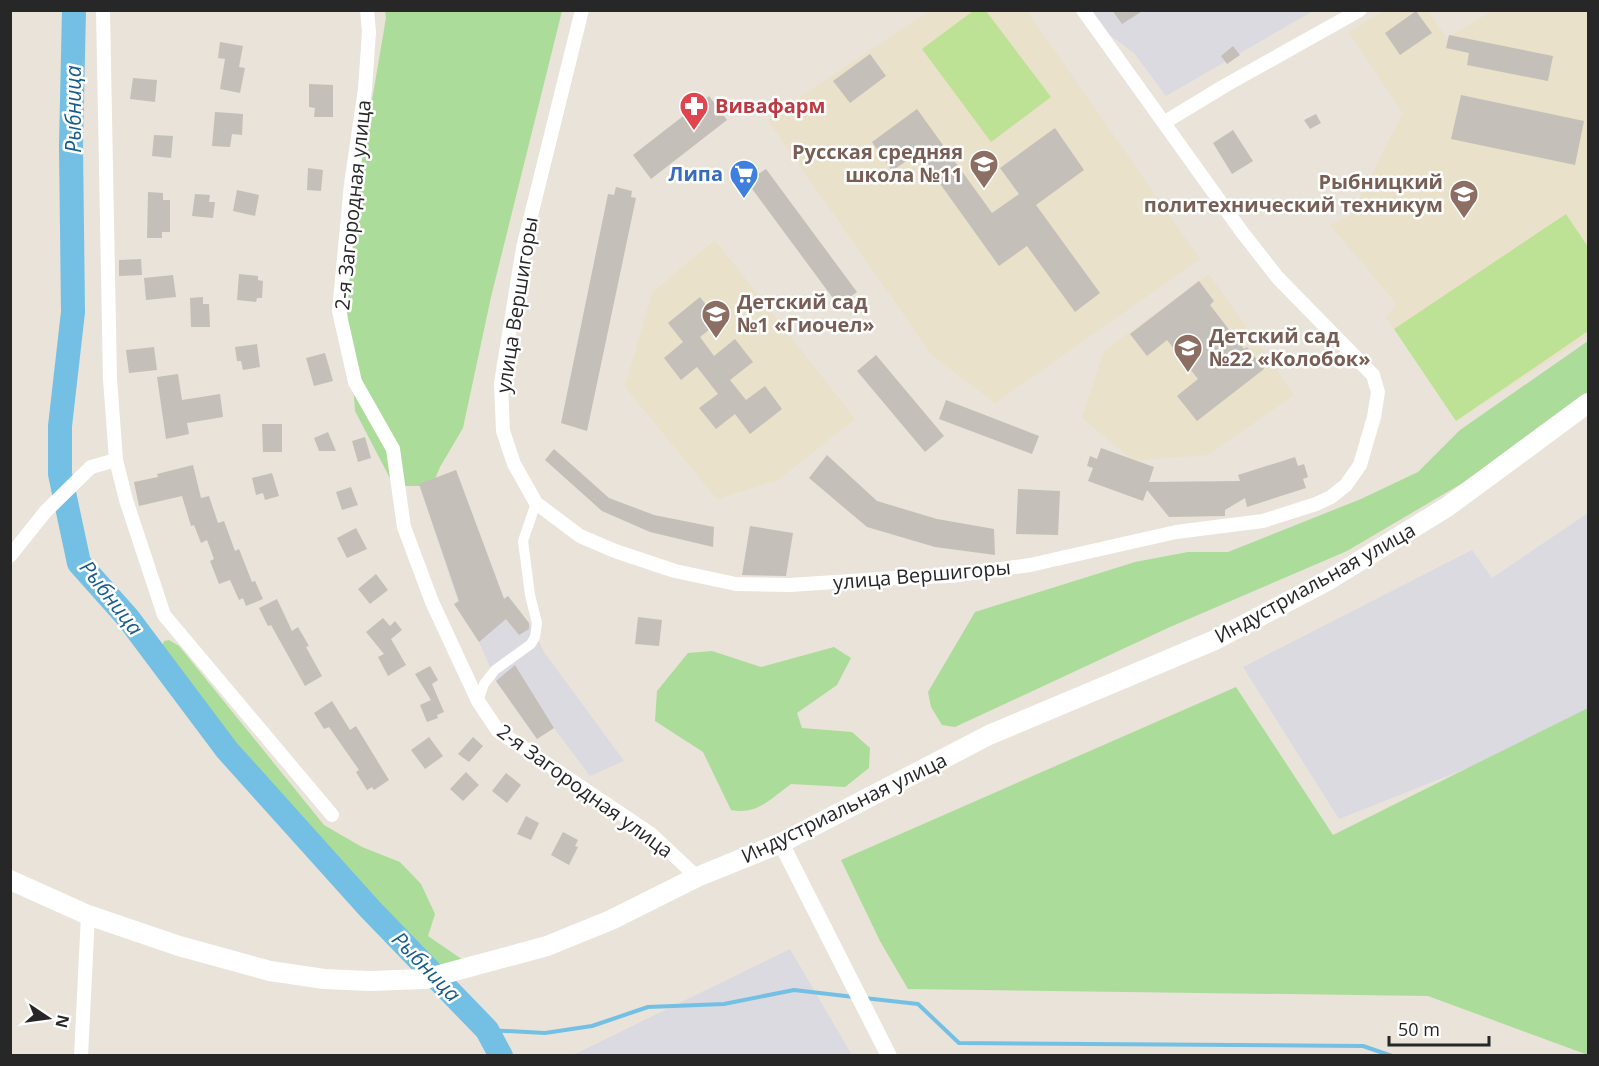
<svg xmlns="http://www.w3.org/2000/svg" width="1599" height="1066" font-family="'Open Sans',sans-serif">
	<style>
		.industrial { fill: #dcdae1 }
		.education { fill: #e9e1c9 }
		.green { fill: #acdc99 }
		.pitch { fill: #bee295 }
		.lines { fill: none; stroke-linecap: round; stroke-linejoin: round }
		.stream { stroke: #73c0e4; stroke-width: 4 }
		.river { stroke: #73c0e4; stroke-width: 24 }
		.building { fill: #c4bfb9 }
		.pedestrian { stroke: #fff; stroke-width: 10 }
		.minor { stroke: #fff; stroke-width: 14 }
		.tertiary { stroke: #fff; stroke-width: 16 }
		.secondary { stroke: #fff; stroke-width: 20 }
		.labels { text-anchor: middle; stroke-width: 5; stroke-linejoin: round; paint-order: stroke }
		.health-label { font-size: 20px; font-weight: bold; fill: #be3a42; stroke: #fff; text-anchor: start }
		.education-label { font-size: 20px; font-weight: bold; fill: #785e54; stroke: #fff; text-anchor: end }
		.shop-label { font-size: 20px; font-weight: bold; fill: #366cbe; stroke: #fff; text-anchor: end }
		.street-label { font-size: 20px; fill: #272727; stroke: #fff }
		.water-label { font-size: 21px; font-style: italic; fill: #175d8b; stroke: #fff }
	</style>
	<rect width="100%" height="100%" fill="#e9e3d9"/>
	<!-- industrial -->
	<path class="industrial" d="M1092 11H1313L1166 96 1134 53 1111 36Z
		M456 470 504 598 508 596 532 627 544 652 624 761 590 776 554 728 537 739 496 681 479 642 454 604 458 601 419 484Z
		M1588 513V714L1561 731 1339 819 1243 667 1472 550 1492 578Z
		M790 949 852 1055H573Z"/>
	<!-- education -->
	<path class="education" d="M929 11H1027L1200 259 995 403 932 355 767 119Z
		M1384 11H1428L1447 38 1492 11H1588V336L1456 421 1386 317 1397 304 1330 225 1351 215 1403 113 1349 32Z
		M715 240 855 419 778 480 717 499 625 387 652 293Z
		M1209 274 1294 395 1208 455 1133 460 1082 418 1104 351Z"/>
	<!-- green -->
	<path class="green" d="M385 11H562L491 297 463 428 440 467 432 486H394L355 411 347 308 361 165 386 18Z
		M1588 341V396L1471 478 1347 551 1170 627 955 727 942 725 931 707 928 692 975 612 1135 562 1188 552H1228L1361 499 1418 472 1460 430Z
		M169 640 179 646 324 825 362 847 400 862 421 884 435 914 428 936 463 960 446 972 432 965 402 936 226 740 162 646 164 641Z
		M834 647 851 658 837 685 797 713 802 728 852 732 870 748 869 768 845 787 791 784C770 799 758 815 731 810L703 752 655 721 657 691 688 653 712 651 761 667Z
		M1236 687 1333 835 1588 708V1055L1428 996 908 989 880 941 841 860Z"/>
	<!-- pitch -->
	<path class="pitch" d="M973 11H986L1051 97 991 142 922 49Z
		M1566 214 1588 247V331L1456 421 1394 329Z"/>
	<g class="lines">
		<!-- stream -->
		<path class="stream" d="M864 998 918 1004 959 1043 1363 1046 1392 1056
			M487 1030 545 1033 592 1026 648 1007 724 1004 794 990 854 997"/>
		<!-- river -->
		<path class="river" d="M74 10 71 145 73 312 60 426V474L79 563 128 618 227 750 370 909 487 1030 501 1056"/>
	</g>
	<!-- building -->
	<path class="building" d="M1112 10H1144L1122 24Z
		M1416 11 1432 33 1400 55 1385 33Z
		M1449 35 1553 56 1548 81 1467 65 1469 53 1446 48Z
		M220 42 243 46 239 67 245 68 240 93 220 89 225 59 218 58Z
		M1233 46 1240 55 1227 64 1221 56Z
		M870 54 886 76 850 103 833 81Z
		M133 78 157 80 155 102 130 99Z
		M309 84 333 85V117H314L315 108 309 107Z
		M1461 95 1584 121 1575 165 1451 139Z
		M709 96 727 120 651 179 633 155Z
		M917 109 992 213 1019 194 1000 168 1055 128 1084 170 1036 205 1100 293 1075 312 1027 246 999 266 918 153 892 171 872 142Z
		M215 112 243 114 242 135 232 134 230 147 212 146Z
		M1316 114 1321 123 1310 129 1304 120Z
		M1233 130 1253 161 1232 174 1213 143Z
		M154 135 173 136 171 158 152 156Z
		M308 168 323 170 321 191 307 190Z
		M766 169 857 292 838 305 747 182Z
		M616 187 632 191 631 197 636 198 587 431 561 423 608 194 614 195Z
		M237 190 259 195 255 216 233 211Z
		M148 192 163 193V200H170V232H162V238H147Z
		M195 194 210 195 209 202H215L213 218 192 216Z
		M141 259 142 275 119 276V260Z
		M239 274 258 276V280L263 281 262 298H257L256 302 237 300Z
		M173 275 176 297 146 300 144 278Z
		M1199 281 1214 301 1210 305 1244 349 1247 347 1264 369 1197 421 1177 396 1198 379 1167 340 1147 356 1130 334Z
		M203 297V304H209L210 327H191L190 298Z
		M700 297 719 322 700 337 714 356 735 339 753 362 730 380 746 400 765 386 782 409 750 434 735 414 716 429 699 408 718 394 697 367 681 380 664 358 683 342 668 323Z
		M257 344 260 367 243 370 241 361H237L235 347Z
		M154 347 157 370 129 373 126 350Z
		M325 353 333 381 314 386 306 358Z
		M876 355 944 436 925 452 857 371Z
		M178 374 182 400 220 394 223 417 187 423 189 434 166 439 157 377Z
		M946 400 1039 436 1032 454 939 419Z
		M262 424H282V452H263Z
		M328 432 336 451H319L314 438Z
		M365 437 371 458 358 462 352 441Z
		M1101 448 1154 467 1149 482 1240 481 1238 475 1295 457 1298 466 1304 464 1308 477 1303 479 1306 488 1247 507 1245 498 1225 510V516L1169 517 1147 490 1143 501 1088 481 1093 468 1087 466 1090 456 1097 459Z
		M554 449 609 498 654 515 714 527 713 547 650 532 602 511 545 460Z
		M827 455 877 501 937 519 994 529 995 555 935 547 867 527 809 478Z
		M193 465 201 498 209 496 218 523 224 521 235 551 239 549 252 582 255 581 263 599 246 606 243 598 239 600 230 580 219 584 210 561 214 559 207 540 201 543 194 525 191 526 182 496 139 506 134 482 158 477 157 474Z
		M456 470 504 599 508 596 529 623V629L519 635 506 619 479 642 454 604 459 601 419 484Z
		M272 473 279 496 265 500 263 493 256 495 252 478Z
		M351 487 358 505 342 510 336 492Z
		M1018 489 1060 491 1058 535 1016 534Z
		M750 526 793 533 786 576 742 575Z
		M356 528 367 549 347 558 337 538Z
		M376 574 388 590 370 604 358 589Z
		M277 599 292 631 298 627 309 646 306 647 322 676 305 686 271 625 268 626 259 608Z
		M638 617 662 620 659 646 635 644Z
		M383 618 390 626 395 621 402 630 391 639 406 665 388 676 378 657 384 654 366 632Z
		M515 665 554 728 537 739 496 681Z
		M430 666 438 680 432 684 444 712 437 715 438 718 427 722 420 705 431 700 415 674Z
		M332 701 350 730 356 726 389 780 374 790 372 787 367 790 356 772 359 770 329 727 324 729 314 713Z
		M429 737 443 756 425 769 411 750Z
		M473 737 483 746 469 762 458 754Z
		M466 772 479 785 463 801 450 789Z
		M506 773 521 785 507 803 492 791Z
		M526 816 539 823 531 840 517 834Z
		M563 832 578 840 575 846 578 847 569 865 551 855Z"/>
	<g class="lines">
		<!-- pedestrian -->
		<path class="pedestrian" d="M478 701 484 684 495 670 531 644 535 637 537 623 530 595 523 541 536 503"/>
		<!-- minor -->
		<path class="minor" d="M103 10 110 379 116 460 126 500 164 615 332 815
			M367 10 369 32 365 89 351 184 339 311 355 382 393 449 404 527 432 602 478 701 498 731 651 834 697 877
			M582 10 523 248 501 383 503 431 514 464 536 503 580 536 615 551 675 571 736 584 790 585 895 578 951 576 1030 565 1176 532 1263 521 1316 504 1331 497 1346 485 1360 465 1374 417 1378 392 1373 375 1278 278 1242 232 1083 10
			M1165 122 1226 85 1360 10
			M10 556 46 511 91 467 116 460
			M81 1056 88 915"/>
		<!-- tertiary -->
		<path class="tertiary" d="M781 843 889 1056"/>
		<!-- secondary -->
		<path class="secondary" d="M10 880 88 915 179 946 270 971 324 979 370 981 425 979 547 946 611 920 697 877 781 843 989 735 1215 640 1327 581 1447 507 1588 403"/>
	</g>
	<!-- icons -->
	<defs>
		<g id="pharmacy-pin" transform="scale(1.5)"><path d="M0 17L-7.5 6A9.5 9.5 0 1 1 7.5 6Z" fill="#e0444e" stroke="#fff"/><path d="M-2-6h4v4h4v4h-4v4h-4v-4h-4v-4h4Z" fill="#fff"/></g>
		<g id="school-pin" transform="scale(1.5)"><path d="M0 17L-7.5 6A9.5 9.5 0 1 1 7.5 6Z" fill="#8d6e63" stroke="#fff"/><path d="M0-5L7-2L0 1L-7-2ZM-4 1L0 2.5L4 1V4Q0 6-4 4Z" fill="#fff"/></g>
		<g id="supermarket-pin" transform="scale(1.5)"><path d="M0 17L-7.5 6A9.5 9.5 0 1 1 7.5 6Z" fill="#3f7fe0" stroke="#fff"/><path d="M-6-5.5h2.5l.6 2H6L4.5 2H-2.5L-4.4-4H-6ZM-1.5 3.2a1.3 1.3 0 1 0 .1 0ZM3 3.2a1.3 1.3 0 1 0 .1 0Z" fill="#fff"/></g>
		<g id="university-pin" transform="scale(1.5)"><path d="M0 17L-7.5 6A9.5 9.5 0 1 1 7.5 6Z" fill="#8d6e63" stroke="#fff"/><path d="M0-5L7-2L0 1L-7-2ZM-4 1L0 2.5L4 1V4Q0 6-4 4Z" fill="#fff"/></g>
	</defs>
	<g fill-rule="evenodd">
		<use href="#pharmacy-pin" x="694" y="106"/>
		<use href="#school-pin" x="984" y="164"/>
		<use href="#supermarket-pin" x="744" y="174"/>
		<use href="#university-pin" x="1464" y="194"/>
		<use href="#school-pin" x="716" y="314"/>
		<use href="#school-pin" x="1188" y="348"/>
	</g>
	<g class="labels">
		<!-- health labels -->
		<g class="health-label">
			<text x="715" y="113">Вивафарм</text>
		</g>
		<!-- education labels -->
		<g class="education-label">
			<text x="963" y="159">Русская средняя<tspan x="963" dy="23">школа №11</tspan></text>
			<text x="1443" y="189">Рыбницкий<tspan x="1443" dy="23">политехнический техникум</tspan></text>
			<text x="737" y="309" text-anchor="start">Детский сад<tspan x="737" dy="23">№1 «Гиочел»</tspan></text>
			<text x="1209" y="343" text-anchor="start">Детский сад<tspan x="1209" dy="23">№22 «Колобок»</tspan></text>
		</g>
		<!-- shop labels -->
		<g class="shop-label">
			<text x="723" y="181">Липа</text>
		</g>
		<!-- street labels -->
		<g class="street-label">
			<text transform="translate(353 205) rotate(-84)" y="7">2-я Загородная улица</text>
			<text transform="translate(517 305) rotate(-81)" y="7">улица Вершигоры</text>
			<text transform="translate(922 575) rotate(-5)" y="7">улица Вершигоры</text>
			<text transform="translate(1315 583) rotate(-29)" y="7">Индустриальная улица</text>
			<text transform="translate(585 791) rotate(36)" y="7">2-я Загородная улица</text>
			<text transform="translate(844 808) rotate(-26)" y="7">Индустриальная улица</text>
		</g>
		<!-- water labels -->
		<g class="water-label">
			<text transform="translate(74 109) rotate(-90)" y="7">Рыбница</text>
			<text transform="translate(111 598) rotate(52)" y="7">Рыбница</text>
			<text transform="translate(426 967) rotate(46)" y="7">Рыбница</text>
		</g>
	</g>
	<!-- border -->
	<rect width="1599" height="1066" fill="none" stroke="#272727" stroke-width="24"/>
	<!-- north arrow -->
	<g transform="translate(48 1018) rotate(103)" stroke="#ffffff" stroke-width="4.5" paint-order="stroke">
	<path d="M0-4.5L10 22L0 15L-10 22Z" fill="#272727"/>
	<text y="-9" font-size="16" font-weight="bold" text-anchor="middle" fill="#272727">N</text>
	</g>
	<!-- scale -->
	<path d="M1389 1036v9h100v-9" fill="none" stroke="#272727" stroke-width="3"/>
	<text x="1398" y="1036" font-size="18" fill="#272727" stroke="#ffffff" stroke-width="4.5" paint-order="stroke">50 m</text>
</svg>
